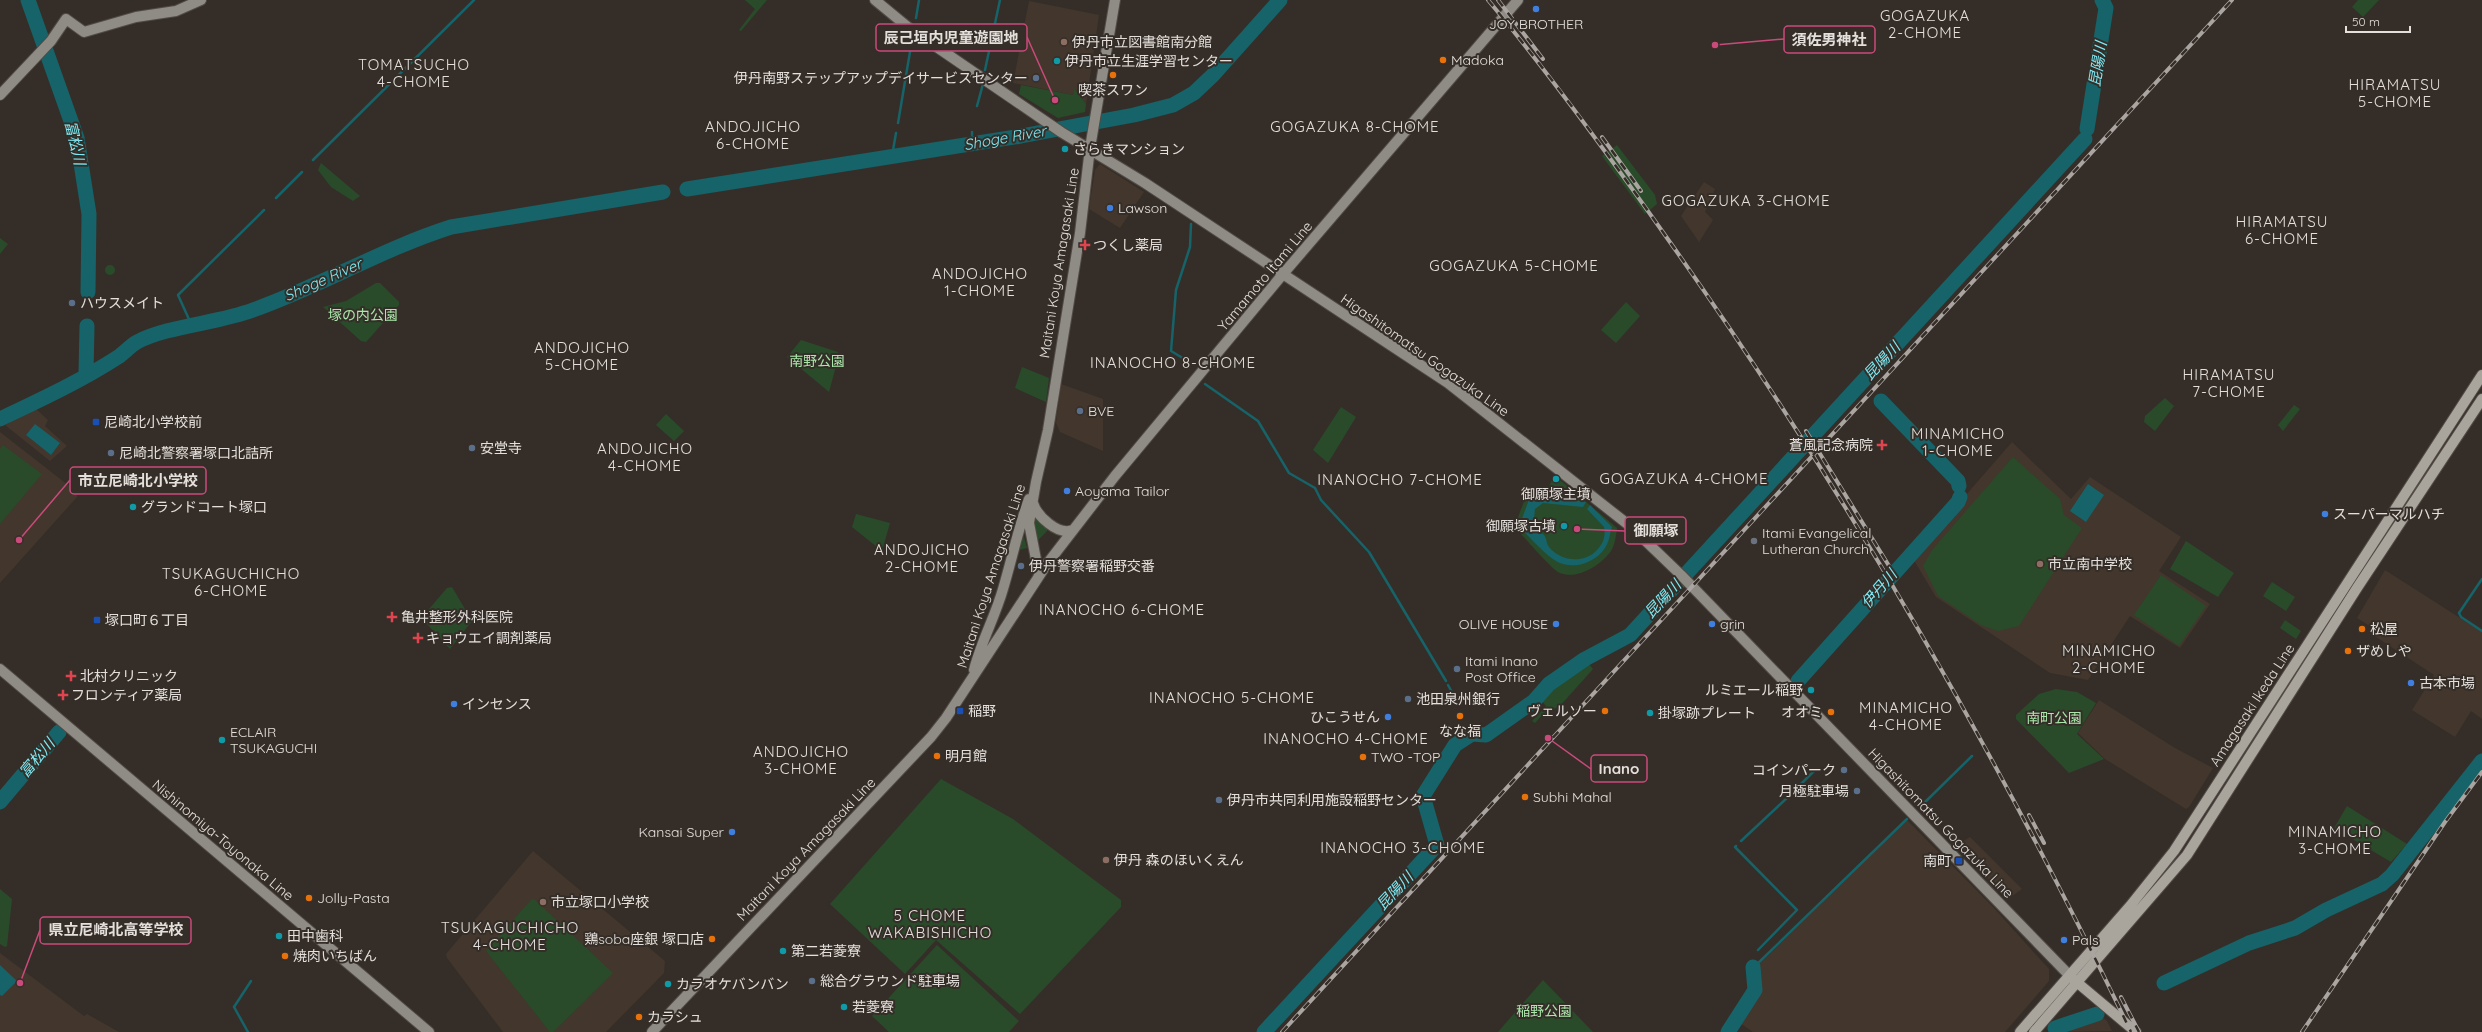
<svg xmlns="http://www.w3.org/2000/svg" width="2482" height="1032" font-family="Quicksand,'Noto Sans JP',sans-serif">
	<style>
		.built { fill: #43362c }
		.green { fill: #294b2a }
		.water { fill: #166369 }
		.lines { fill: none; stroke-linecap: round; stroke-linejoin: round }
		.stream { stroke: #166369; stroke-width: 2.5 }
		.river { stroke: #166369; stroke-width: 15 }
		.secondary-casing { stroke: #514a45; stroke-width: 12 }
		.primary-casing { stroke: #514a45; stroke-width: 12 }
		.secondary { stroke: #8f8b85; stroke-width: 10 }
		.primary { stroke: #a9a49c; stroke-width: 10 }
		.rail-casing { stroke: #aba5a1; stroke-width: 4 }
		.rail { stroke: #352e28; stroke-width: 2.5; stroke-dasharray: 8; stroke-linecap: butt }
		.shop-dot { fill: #3f7fe0; stroke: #352e28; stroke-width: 1.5 }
		.education-dot { fill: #8d6e63; stroke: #352e28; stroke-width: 1.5 }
		.food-dot { fill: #e8710a; stroke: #352e28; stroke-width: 1.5 }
		.culture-dot { fill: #0f9aa8; stroke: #352e28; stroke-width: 1.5 }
		.service-dot { fill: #5c6f8a; stroke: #352e28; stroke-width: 1.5 }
		.health-dot { fill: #e0444e; stroke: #352e28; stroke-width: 1.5 }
		.transit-dot { fill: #1a4fb4; stroke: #352e28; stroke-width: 1.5 }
		.worship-dot { fill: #6b7280; stroke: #352e28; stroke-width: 1.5 }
		.labels { text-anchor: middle; stroke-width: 4; stroke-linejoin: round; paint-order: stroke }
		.poi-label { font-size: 14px; fill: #e4dfdb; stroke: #352e28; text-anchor: start }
		.street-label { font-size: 14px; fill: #e4dfdb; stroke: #352e28 }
		.park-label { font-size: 14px; fill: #abe6ab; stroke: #352e28 }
		.neighbourhood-label { font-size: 15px; letter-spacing: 1px; fill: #e4dfdb; stroke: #352e28 }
		.water-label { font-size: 15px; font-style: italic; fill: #7eeaf4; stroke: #352e28 }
		.leader { fill: none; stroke: #ca4a7b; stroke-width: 1.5 }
		.callout-dot { fill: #ca4a7b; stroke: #352e28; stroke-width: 1.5 }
		.callout { fill: #352e28; stroke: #ca4a7b; stroke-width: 1.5 }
		.callout-label { font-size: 15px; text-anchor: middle; font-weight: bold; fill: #e4dfdb }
	</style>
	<rect width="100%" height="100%" fill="#352e28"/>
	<!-- built -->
	<path class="built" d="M1029 1 1099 15 1086 104 1075 89 1073 95 1013 83Z
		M1100 164 1144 192 1120 228 1089 209 1095 170Z
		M1704 182 1715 189 1705 212 1713 220 1699 242 1681 216Z
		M1061 384 1103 399V451L1060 432 1056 423Z
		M34 407 48 420 45 426 67 446 50 461 5 425Z
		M0 432 77 492V497L0 583Z
		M2012 442 2071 499 2090 477 2181 537 2159 571 2210 604 2180 648 2130 616 2088 680 2050 673 1936 597 1912 557Z
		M2385 570 2482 632V719L2471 711 2455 737 2412 710 2434 675 2370 633 2373 628 2357 618Z
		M2099 700 2175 748 2213 768 2189 807 2186 809 2105 759 2078 733Z
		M1907 820 1993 907 2049 969V981L2005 1032H1753L1740 1023 1759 991 1756 967Z
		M1970 837 2022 889 2008 899 1956 846Z
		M533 851 665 961 664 973 606 1032H503L447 958 446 954Z
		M0 953 84 1016 87 1014 119 1032H0Z
		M2099 1014 2107 1021 2112 1031 2053 1032Z"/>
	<!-- green -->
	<path class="green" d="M745 0H767L741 31 739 30 755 9Z
		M2358 0H2379L2363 17 2352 7Z
		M1021 85 1073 95 1074 88 1086 104 1085 112 1058 118 1019 94Z
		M1617 145 1655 195 1657 204 1645 214 1602 156Z
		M321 163 360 196 353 201 331 187 318 170Z
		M0 238 8 244 0 254Z
		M105 270a5 5 0 1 1 10 0a5 5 0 1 1-10 0Z
		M376 283H380L399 302V305L366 342 361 341 323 307 346 301Z
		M1626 302 1640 316 1616 343 1601 330Z
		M801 340 838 352 839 355 829 392 787 357Z
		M1022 367 1049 378 1046 402 1015 388Z
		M2165 398 2174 406 2155 431 2144 422 2145 416Z
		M2294 405 2300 409 2283 431 2278 425Z
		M1341 407 1356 417 1328 463 1313 450Z
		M666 414 684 431 674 441 656 425Z
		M3 445 42 474 0 524V449Z
		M2013 457 2060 499 2064 515 2082 528 2019 626 1998 631 1981 625 1938 596 1923 566 1932 550Z
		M1554 475 1617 528C1616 535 1615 545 1611 551 1601 565 1578 580 1560 573 1552 570 1527 540 1519 532L1515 525 1528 491 1546 494Z
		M856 514 890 523 882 551 852 527Z
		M1033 518H1038L1047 524V531L1036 542Z
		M1024 537 1027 548 1019 550 1022 538Z
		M2186 541 2234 573 2218 597 2170 569Z
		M2161 575 2206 606 2179 646 2134 615Z
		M2272 582 2295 597 2286 611 2263 596Z
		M452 587 472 621 450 649 424 621 423 616 447 588Z
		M2285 620 2301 631 2296 639 2280 628Z
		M1589 664 1593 669 1559 707 1546 711 1535 723 1532 721 1546 706 1539 698 1550 686 1558 680 1560 684Z
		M2056 689 2077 692 2096 703 2077 734 2104 759 2069 773 2016 719V715L2039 694Z
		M941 779 1013 819 1121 900V907L1020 1014 936 940 905 974 830 904Z
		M2347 806 2407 844 2391 862 2334 828Z
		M0 889 12 899 7 946 5 947 0 944Z
		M534 899 613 973 553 1032H550L486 951 531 900Z
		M937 945 1019 1021 1009 1032H889L872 1016Z
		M1543 980 1593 1032H1498Z"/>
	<!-- water -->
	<path class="water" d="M35 424 60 443 51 455 26 435Z
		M2088 484 2104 495 2086 522 2070 511Z
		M1531 494 1586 502 1583 507 1543 503 1535 509 1533 527C1536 530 1540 531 1543 534 1547 537 1546 543 1549 547 1560 561 1583 564 1596 551 1603 544 1606 537 1604 527L1587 509 1590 505 1612 527C1610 532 1610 537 1608 542 1601 561 1574 572 1556 561 1543 553 1531 538 1519 527Z
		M0 965 17 981 2 996 0 995Z"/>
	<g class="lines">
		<!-- stream -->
		<path class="stream" d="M916 18 919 0
			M985 70 1000 0
			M977 106 983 84
			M898 123 912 40
			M972 135V132
			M970 143 971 139
			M892 156 896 133
			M313 160 474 0
			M276 198 302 172
			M192 326 178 295 264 210
			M1189 365 1191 363 1171 351 1176 290 1190 247 1191 224
			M1205 384 1258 421 1289 473 1315 488 1321 500 1369 552 1446 681
			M2482 579 2459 613 2461 617 2482 631
			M1448 685 1458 703
			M1794 791 1815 770
			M1920 807 1972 756
			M1741 841 1788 797
			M1736 846 1735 847 1797 910 1758 950
			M1753 968 1907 819
			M248 1032 234 1007 251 981"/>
		<!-- river -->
		<path class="river" d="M28 0 77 138 89 214 88 292
			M2087 129 2106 8 2102 0
			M687 189 1021 136 1134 115 1173 105 1194 93 1213 75 1280 0
			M86 374 87 326
			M1881 401 1958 481 1959 486
			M0 419C40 400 81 381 118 357 124 353 130 346 137 342 167 326 219 323 253 310 321 286 382 249 451 227L663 192
			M1798 681 1958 502 1960 497
			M0 802 59 732
			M2164 983 2249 943 2295 928 2326 910 2382 884 2392 875 2482 761
			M2055 1028 2097 1014
			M1264 1032 1437 845 1423 796 1455 745 1472 734 1486 735 1534 701 1549 684 1585 659 1630 635 2085 139
			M1728 1032 1755 990 1753 967"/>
		<!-- secondary casing -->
		<g class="secondary-casing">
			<path id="secondary" d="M875 0 909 28 1061 132 1145 183 1448 383 1630 526 1681 575 2069 975
				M0 95 51 41 66 19 84 32 136 17 176 11 201 0
				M1033 503C1037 516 1058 536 1073 530
				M1039 575 1029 523 1036 482 1048 430 1080 233 1090 148 1115 0
				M0 669 429 1032
				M974 670C981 642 995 617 1003 589 1012 559 1018 529 1029 499
				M652 1032 931 737 946 718 1047 564 1115 476 1283 274 1518 0"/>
		</g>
		<!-- primary casing -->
		<g class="primary-casing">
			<path id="primary" d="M2073 979 2136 1032
				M2020 1032 2130 906 2174 851 2482 375
				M2034 1032 2187 855 2357 588 2482 399"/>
		</g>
		<!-- secondary -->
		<use href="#secondary" class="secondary"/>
		<!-- primary -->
		<use href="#primary" class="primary"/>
		<!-- rail casing -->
		<g class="rail-casing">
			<path id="rail" d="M1488 0C1553 78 1613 161 1672 245 1848 494 1999 757 2131 1032
				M1498 0 1543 59
				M1602 137 1641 191
				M1806 431 1894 574
				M2029 815 2044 843
				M2121 997 2139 1032
				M1282 1032 2232 0
				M2302 1032 2445 822 2482 772"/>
		</g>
		<!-- rail -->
		<use href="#rail" class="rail"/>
	</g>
	<!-- markers -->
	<g class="shop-dot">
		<circle cx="1536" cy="9" r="4"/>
		<circle cx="1110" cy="208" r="4"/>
		<circle cx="1067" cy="491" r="4"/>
		<circle cx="2325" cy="514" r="4"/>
		<circle cx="1556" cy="624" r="4"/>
		<circle cx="1712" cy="624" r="4"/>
		<circle cx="2411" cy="683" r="4"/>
		<circle cx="454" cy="704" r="4"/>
		<circle cx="1388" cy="717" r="4"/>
		<circle cx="732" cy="832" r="4"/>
		<circle cx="2064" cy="940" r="4"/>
	</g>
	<g class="education-dot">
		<circle cx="1064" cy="42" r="4"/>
		<circle cx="2040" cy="564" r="4"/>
		<circle cx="1106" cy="860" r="4"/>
		<circle cx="543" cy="902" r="4"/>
	</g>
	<g class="food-dot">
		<circle cx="1443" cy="60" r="4"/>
		<circle cx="1113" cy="75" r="4"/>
		<circle cx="2362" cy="629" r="4"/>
		<circle cx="2348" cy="651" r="4"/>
		<circle cx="1605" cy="711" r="4"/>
		<circle cx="1831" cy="712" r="4"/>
		<circle cx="1460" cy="716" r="4"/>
		<circle cx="937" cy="756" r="4"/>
		<circle cx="1363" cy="757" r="4"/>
		<circle cx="1525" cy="797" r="4"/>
		<circle cx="309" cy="898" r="4"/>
		<circle cx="712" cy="939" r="4"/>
		<circle cx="285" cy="956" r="4"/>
		<circle cx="639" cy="1017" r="4"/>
	</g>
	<g class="culture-dot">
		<circle cx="1057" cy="61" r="4"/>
		<circle cx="1065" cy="149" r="4"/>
		<circle cx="1556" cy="479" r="4"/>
		<circle cx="133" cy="507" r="4"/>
		<circle cx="1564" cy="526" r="4"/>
		<circle cx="1811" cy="690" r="4"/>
		<circle cx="1650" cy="713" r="4"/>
		<circle cx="222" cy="740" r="4"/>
		<circle cx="279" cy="936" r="4"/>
		<circle cx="783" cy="951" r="4"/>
		<circle cx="668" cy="984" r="4"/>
		<circle cx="844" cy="1007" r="4"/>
	</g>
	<g class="service-dot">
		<circle cx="1036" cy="78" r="4"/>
		<circle cx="72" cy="303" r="4"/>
		<circle cx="1080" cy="411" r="4"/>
		<circle cx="472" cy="448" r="4"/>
		<circle cx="111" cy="453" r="4"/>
		<circle cx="1021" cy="566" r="4"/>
		<circle cx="1457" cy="669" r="4"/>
		<circle cx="1408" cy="699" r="4"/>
		<circle cx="1844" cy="770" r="4"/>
		<circle cx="1857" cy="791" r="4"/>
		<circle cx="1219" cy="800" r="4"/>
		<circle cx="812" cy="981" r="4"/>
	</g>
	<g class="health-dot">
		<path d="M1083 239h4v4h4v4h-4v4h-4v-4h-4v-4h4z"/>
		<path d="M1880 439h4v4h4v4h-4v4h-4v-4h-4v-4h4z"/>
		<path d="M390 611h4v4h4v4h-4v4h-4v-4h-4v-4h4z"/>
		<path d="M416 632h4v4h4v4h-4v4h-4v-4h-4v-4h4z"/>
		<path d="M69 670h4v4h4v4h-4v4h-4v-4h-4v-4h4z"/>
		<path d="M61 689h4v4h4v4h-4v4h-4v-4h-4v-4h4z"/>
	</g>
	<g class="transit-dot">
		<rect x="92" y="418" width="8" height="8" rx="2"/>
		<rect x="93" y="616" width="8" height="8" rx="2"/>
		<rect x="956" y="707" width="8" height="8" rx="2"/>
		<rect x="1955" y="857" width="8" height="8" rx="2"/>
	</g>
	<circle class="worship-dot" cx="1754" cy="541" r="4"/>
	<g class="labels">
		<!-- poi labels -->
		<g class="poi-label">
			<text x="1536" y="29" text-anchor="middle">JOY BROTHER</text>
			<text x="1072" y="47">伊丹市立図書館南分館</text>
			<text x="1451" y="65">Madoka</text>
			<text x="1065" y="66">伊丹市立生涯学習センター</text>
			<text x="1028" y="83" text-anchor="end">伊丹南野ステップアップデイサービスセンター</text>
			<text x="1113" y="95" text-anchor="middle">喫茶スワン</text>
			<text x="1073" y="154">さらきマンション</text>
			<text x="1118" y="213">Lawson</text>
			<text x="1093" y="250">つくし薬局</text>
			<text x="80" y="308">ハウスメイト</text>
			<text x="1088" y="416">BVE</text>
			<text x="104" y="427">尼崎北小学校前</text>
			<text x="1873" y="450" text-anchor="end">蒼風記念病院</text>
			<text x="480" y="453">安堂寺</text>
			<text x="119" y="458">尼崎北警察署塚口北詰所</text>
			<text x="1075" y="496">Aoyama Tailor</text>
			<text x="1556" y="499" text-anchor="middle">御願塚主墳</text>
			<text x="141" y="512">グランドコート塚口</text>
			<text x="2333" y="519">スーパーマルハチ</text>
			<text x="1556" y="531" text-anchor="end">御願塚古墳</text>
			<text x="1762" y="538">Itami Evangelical<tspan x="1762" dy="16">Lutheran Church</tspan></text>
			<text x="2048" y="569">市立南中学校</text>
			<text x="1029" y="571">伊丹警察署稲野交番</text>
			<text x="401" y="622">亀井整形外科医院</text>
			<text x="105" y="625">塚口町６丁目</text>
			<text x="1548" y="629" text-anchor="end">OLIVE HOUSE</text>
			<text x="1720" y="629">grin</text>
			<text x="2370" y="634">松屋</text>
			<text x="426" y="643">キョウエイ調剤薬局</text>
			<text x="2356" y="656">ザめしや</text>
			<text x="1465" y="666">Itami Inano<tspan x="1465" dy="16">Post Office</tspan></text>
			<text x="80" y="681">北村クリニック</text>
			<text x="2419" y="688">古本市場</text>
			<text x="1803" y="695" text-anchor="end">ルミエール稲野</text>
			<text x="71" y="700">フロンティア薬局</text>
			<text x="1416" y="704">池田泉州銀行</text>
			<text x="462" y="709">インセンス</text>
			<text x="968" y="716">稲野</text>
			<text x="1597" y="716" text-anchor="end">ヴェルソー</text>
			<text x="1823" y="717" text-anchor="end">オオミ</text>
			<text x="1658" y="718">掛塚跡プレート</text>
			<text x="1380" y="722" text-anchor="end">ひこうせん</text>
			<text x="1460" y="736" text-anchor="middle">なな福</text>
			<text x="230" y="737">ECLAIR<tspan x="230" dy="16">TSUKAGUCHI</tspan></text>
			<text x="945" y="761">明月館</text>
			<text x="1371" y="762">TWO -TOP</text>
			<text x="1836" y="775" text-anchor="end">コインパーク</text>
			<text x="1849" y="796" text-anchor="end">月極駐車場</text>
			<text x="1533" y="802">Subhi Mahal</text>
			<text x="1227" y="805">伊丹市共同利用施設稲野センター</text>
			<text x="724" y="837" text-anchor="end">Kansai Super</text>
			<text x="1114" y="865">伊丹 森のほいくえん</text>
			<text x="1951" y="866" text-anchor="end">南町</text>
			<text x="317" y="903">Jolly-Pasta</text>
			<text x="551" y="907">市立塚口小学校</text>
			<text x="287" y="941">田中歯科</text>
			<text x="704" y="944" text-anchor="end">鶏soba座銀 塚口店</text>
			<text x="2072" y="945">Pals</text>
			<text x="791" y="956">第二若菱寮</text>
			<text x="293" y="961">焼肉いちばん</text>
			<text x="820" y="986">総合グラウンド駐車場</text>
			<text x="676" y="989">カラオケバンバン</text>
			<text x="852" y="1012">若菱寮</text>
			<text x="647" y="1022">カラシュ</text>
		</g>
		<!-- street labels -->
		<g class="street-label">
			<text transform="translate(1059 263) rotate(-81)" y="5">Maitani Koya Amagasaki Line</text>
			<text transform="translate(1265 276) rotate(-50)" y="5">Yamamoto Itami Line</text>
			<text transform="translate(1425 355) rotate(35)" y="5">Higashitomatsu Gogazuka Line</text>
			<text transform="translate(991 576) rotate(-72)" y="5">Maitani Koya Amagasaki Line</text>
			<text transform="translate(2252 705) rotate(-57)" y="5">Amagasaki Ikeda Line</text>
			<text transform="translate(1941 823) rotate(46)" y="5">Higashitomatsu Gogazuka Line</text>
			<text transform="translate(223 840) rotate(40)" y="5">Nishinomiya-Toyonaka Line</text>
			<text transform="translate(806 849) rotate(-46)" y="5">Maitani Koya Amagasaki Line</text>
		</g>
		<!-- park labels -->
		<g class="park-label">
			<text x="363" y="320">塚の内公園</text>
			<text x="817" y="366">南野公園</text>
			<text x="2054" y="723">南町公園</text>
			<text x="1544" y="1016">稲野公園</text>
		</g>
		<!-- neighbourhood labels -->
		<g class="neighbourhood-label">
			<text x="1925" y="21">GOGAZUKA<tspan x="1925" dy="17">2-CHOME</tspan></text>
			<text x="414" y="70">TOMATSUCHO<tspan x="414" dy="17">4-CHOME</tspan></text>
			<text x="2395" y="90">HIRAMATSU<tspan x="2395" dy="17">5-CHOME</tspan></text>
			<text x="753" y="132">ANDOJICHO<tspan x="753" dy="17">6-CHOME</tspan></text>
			<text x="1355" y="132">GOGAZUKA 8-CHOME</text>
			<text x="1746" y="206">GOGAZUKA 3-CHOME</text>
			<text x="2282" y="227">HIRAMATSU<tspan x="2282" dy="17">6-CHOME</tspan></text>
			<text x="1514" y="271">GOGAZUKA 5-CHOME</text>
			<text x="980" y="279">ANDOJICHO<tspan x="980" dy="17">1-CHOME</tspan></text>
			<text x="582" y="353">ANDOJICHO<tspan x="582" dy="17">5-CHOME</tspan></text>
			<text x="1173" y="368">INANOCHO 8-CHOME</text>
			<text x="2229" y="380">HIRAMATSU<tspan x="2229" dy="17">7-CHOME</tspan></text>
			<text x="1958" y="439">MINAMICHO<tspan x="1958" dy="17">1-CHOME</tspan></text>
			<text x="645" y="454">ANDOJICHO<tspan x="645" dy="17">4-CHOME</tspan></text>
			<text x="1684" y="484">GOGAZUKA 4-CHOME</text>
			<text x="1400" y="485">INANOCHO 7-CHOME</text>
			<text x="922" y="555">ANDOJICHO<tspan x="922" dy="17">2-CHOME</tspan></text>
			<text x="231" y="579">TSUKAGUCHICHO<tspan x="231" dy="17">6-CHOME</tspan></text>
			<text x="1122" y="615">INANOCHO 6-CHOME</text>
			<text x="2109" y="656">MINAMICHO<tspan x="2109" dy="17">2-CHOME</tspan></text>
			<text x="1232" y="703">INANOCHO 5-CHOME</text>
			<text x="1906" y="713">MINAMICHO<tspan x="1906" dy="17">4-CHOME</tspan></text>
			<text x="1346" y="744">INANOCHO 4-CHOME</text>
			<text x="801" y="757">ANDOJICHO<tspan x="801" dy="17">3-CHOME</tspan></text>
			<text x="2335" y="837">MINAMICHO<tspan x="2335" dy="17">3-CHOME</tspan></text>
			<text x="1403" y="853">INANOCHO 3-CHOME</text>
			<text x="930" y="921">5 CHOME<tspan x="930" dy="17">WAKABISHICHO</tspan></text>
			<text x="510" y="933">TSUKAGUCHICHO<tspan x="510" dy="17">4-CHOME</tspan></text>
		</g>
		<!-- water labels -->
		<g class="water-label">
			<text transform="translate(2098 64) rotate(-81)" y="5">昆陽川</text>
			<text transform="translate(1005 138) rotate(-10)" y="5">Shoge River</text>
			<text transform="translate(75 143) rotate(77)" y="5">富松川</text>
			<text transform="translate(323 280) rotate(-24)" y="5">Shoge River</text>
			<text transform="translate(1882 361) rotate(-47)" y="5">昆陽川</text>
			<text transform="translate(1879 589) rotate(-49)" y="5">伊丹川</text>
			<text transform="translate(1663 599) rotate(-47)" y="5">昆陽川</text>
			<text transform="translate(37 758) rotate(-50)" y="5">富松川</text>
			<text transform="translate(1395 891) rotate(-47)" y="5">昆陽川</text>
		</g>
	</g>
	<!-- callouts -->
	<path class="leader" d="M1055 100L1027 37M1715 45L1784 39M19 540L70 480M1577 529L1625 531M1548 738L1591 769M20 983L40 930"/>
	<g class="callout-dot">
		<circle cx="1055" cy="100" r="4"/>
		<circle cx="1715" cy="45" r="4"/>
		<circle cx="19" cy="540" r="4"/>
		<circle cx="1577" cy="529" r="4"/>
		<circle cx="1548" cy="738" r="4"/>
		<circle cx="20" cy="983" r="4"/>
	</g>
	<g class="callout">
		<rect x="876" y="24" width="151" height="27" rx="4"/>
		<rect x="1784" y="26" width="91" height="27" rx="4"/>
		<rect x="70" y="467" width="136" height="27" rx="4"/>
		<rect x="1625" y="517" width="61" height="27" rx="4"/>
		<rect x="1591" y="755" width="56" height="27" rx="4"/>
		<rect x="40" y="917" width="151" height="27" rx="4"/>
	</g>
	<g class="callout-label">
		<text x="951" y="43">辰己垣内児童遊園地</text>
		<text x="1829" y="45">須佐男神社</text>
		<text x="138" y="486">市立尼崎北小学校</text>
		<text x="1656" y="536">御願塚</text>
		<text x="1619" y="774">Inano</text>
		<text x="116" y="935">県立尼崎北高等学校</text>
	</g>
	<!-- scale -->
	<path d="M2346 26v6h64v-6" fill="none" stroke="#e4dfdb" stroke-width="2"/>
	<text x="2352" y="26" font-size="12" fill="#e4dfdb" stroke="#352e28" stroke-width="3" paint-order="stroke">50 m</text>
</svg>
